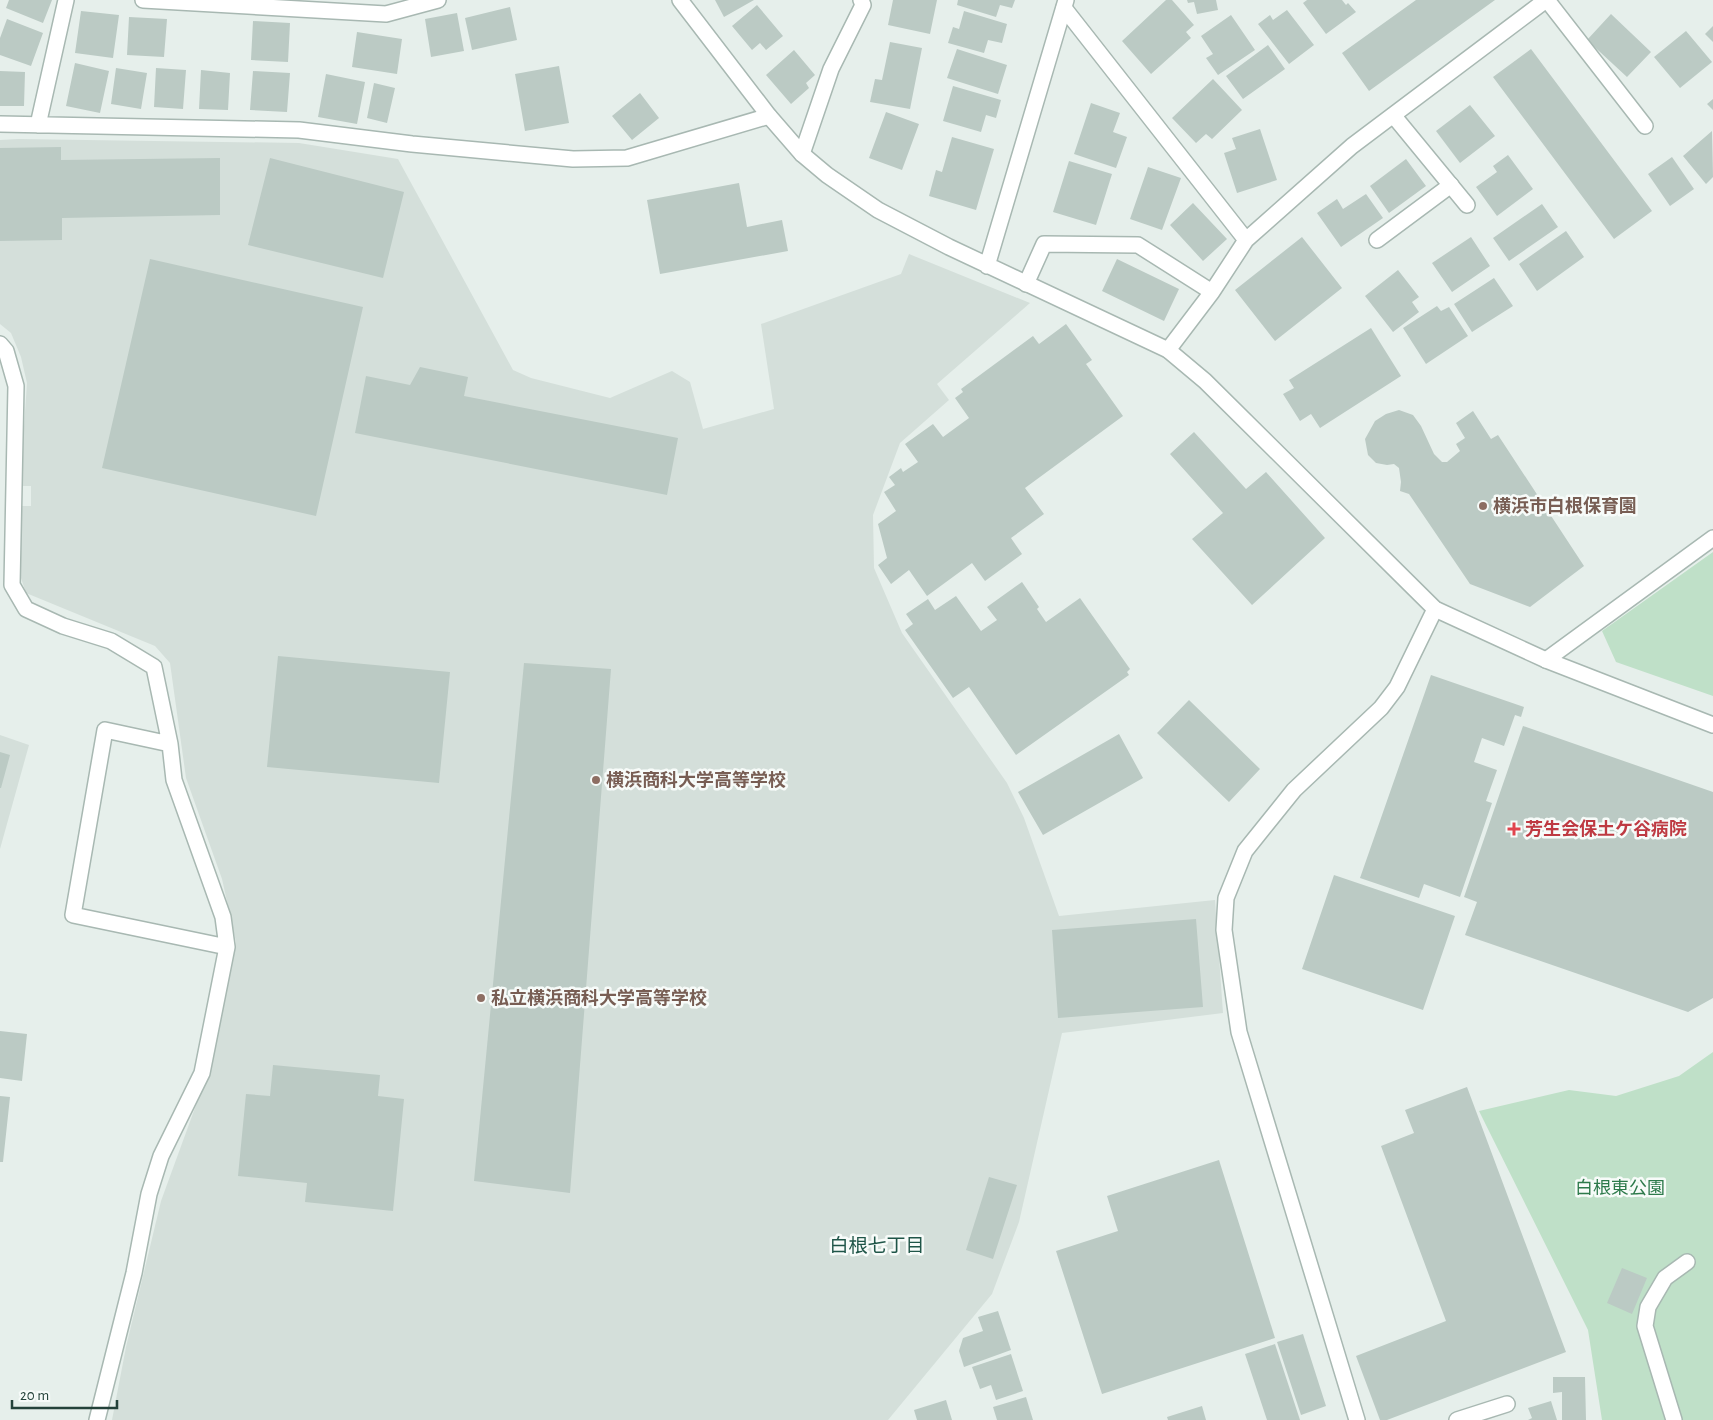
<svg xmlns="http://www.w3.org/2000/svg" width="1713" height="1420" font-family="'Alegreya Sans','Noto Sans JP',sans-serif">
	<style>
		.built { fill: #d4dfda }
		.green { fill: #bfe0c8 }
		.building { fill: #bbcac4 }
		.lines { fill: none; stroke-linecap: round; stroke-linejoin: round }
		.service-casing { stroke: #a8b8b2; stroke-width: 18 }
		.pedestrian-casing { stroke: #a8b8b2; stroke-width: 18 }
		.minor-casing { stroke: #a8b8b2; stroke-width: 18 }
		.tertiary-casing { stroke: #a8b8b2; stroke-width: 18 }
		.service { stroke: #fff; stroke-width: 15 }
		.pedestrian { stroke: #fff; stroke-width: 15 }
		.minor { stroke: #fff; stroke-width: 15 }
		.tertiary { stroke: #fff; stroke-width: 15 }
		.education-dot { fill: #8d6e63; stroke: #f7fbf9; stroke-width: 2 }
		.health-dot { fill: #e0444e; stroke: #f7fbf9; stroke-width: 2 }
		.labels { text-anchor: middle; stroke-width: 5; stroke-linejoin: round; paint-order: stroke }
		.education-label { font-size: 18px; font-weight: bold; fill: #785e54; stroke: #f7fbf9; text-anchor: start }
		.health-label { font-size: 18px; font-weight: bold; fill: #be3a42; stroke: #f7fbf9; text-anchor: start }
		.park-label { font-size: 18px; fill: #2d7a4b; stroke: #f7fbf9 }
		.neighbourhood-label { font-size: 19px; fill: #1f5548; stroke: #f7fbf9 }
	</style>
	<rect width="100%" height="100%" fill="#e6efeb"/>
	<!-- built -->
	<path class="built" d="M18 139 299 143 398 159 513 370 531 378 610 398 672 371 690 382 703 429 774 409 761 324 901 274 909 254 1030 303 937 384 949 400 900 443 873 515 874 568 902 633 1007 783 1024 818 1059 916 1215 900 1223 1013 1062 1033 1019 1222 992 1294 888 1420H112L126 1347 161 1201 207 1075 236 942 222 879 186 778 170 663 155 646 26 593 19 572V506H31V486H20L27 383 21 357 11 333 0 324V140Z
		M0 735 29 745 0 849Z"/>
	<!-- green -->
	<path class="green" d="M1713 552V696L1616 662 1602 631Z
		M1713 1052V1420H1602L1588 1330 1479 1111 1569 1090 1616 1096 1679 1076Z"/>
	<!-- building -->
	<path class="building" d="M9 0H52L43 23 6 8Z
		M715 0H754L724 17Z
		M893 0H937L930 34 888 25Z
		M958 0H1015L1012 8 1000 5 996 17 957 5Z
		M1166 0H1172L1194 25 1186 32 1191 38 1151 74 1122 41Z
		M1187 0H1216L1218 10 1197 14 1194 2 1188 3Z
		M1307 0H1342L1346 5 1348 3 1356 12 1326 34 1303 3Z
		M1416 0H1495L1369 91 1342 53Z
		M757 5 783 36 766 50 760 43 752 50 732 26Z
		M510 7 517 40 472 50 465 18Z
		M1287 10 1314 45 1289 64 1258 24 1270 15 1273 20Z
		M81 11 119 15 113 58 75 53Z
		M964 11 1007 24 1002 43 988 40 984 53 948 43 953 27 959 29Z
		M457 13 464 51 431 57 425 19Z
		M1611 14 1651 52 1627 77 1587 40Z
		M1231 15 1255 50 1218 75 1206 58 1213 54 1201 36Z
		M129 17 167 19 164 57 127 55Z
		M7 19 43 33 31 66 0 55V38Z
		M253 21 290 23 288 62 251 60Z
		M1713 26V42L1705 34Z
		M1686 31 1712 62 1680 88 1654 57Z
		M357 32 402 39 397 74 352 67Z
		M890 42 922 48 910 109 870 102 875 79 882 80Z
		M1268 45 1285 69 1243 99 1226 76Z
		M957 49 1007 65 998 94 947 78Z
		M1531 49 1652 211 1614 239 1493 77Z
		M794 50 815 75 806 83 809 88 791 104 766 75Z
		M75 63 109 71 100 113 66 106Z
		M559 66 569 123 525 131 515 74Z
		M116 68 147 73 141 109 111 104Z
		M156 68 186 70 183 109 154 107Z
		M201 70 230 73 228 110 199 109Z
		M0 71 25 72 24 106H0Z
		M253 71 290 73 287 112 250 110Z
		M326 74 365 82 357 124 318 117Z
		M1213 79 1242 110 1212 139 1206 134 1196 143 1172 118Z
		M374 83 395 88 387 123 367 118Z
		M953 86 1001 100 996 118 986 115 981 132 943 121Z
		M640 93 659 118 632 140 612 116Z
		M1713 99V110L1707 104Z
		M1091 103 1120 113 1113 132 1127 137 1116 168 1074 154Z
		M1470 105 1495 136 1460 163 1436 131Z
		M886 112 919 124 902 170 869 158Z
		M1260 129 1277 180 1237 193 1224 153 1236 149 1232 138Z
		M1712 131 1713 177 1706 184 1683 156Z
		M952 137 994 149 976 210 929 196 936 170 942 172Z
		M61 147V160L220 158V215L62 218V240L0 241V148Z
		M1508 155 1533 189 1497 216 1476 187 1497 172 1493 166Z
		M1672 157 1694 189 1670 206 1648 174Z
		M270 158 404 192 383 278 248 245Z
		M1406 159 1426 186 1389 213 1370 186Z
		M1069 161 1112 174 1096 225 1053 212Z
		M1148 167 1181 178 1162 230 1130 219Z
		M739 183 747 227 782 220 788 251 660 274 647 200Z
		M1366 194 1383 218 1341 247 1317 213 1337 199 1343 209Z
		M1193 203 1227 239 1203 261 1170 225Z
		M1542 204 1558 227 1509 261 1493 238Z
		M1566 231 1584 257 1537 291 1519 264Z
		M1302 237 1342 288 1275 341 1235 290Z
		M1471 237 1490 266 1452 292 1432 263Z
		M150 259 363 307 316 516 102 468Z
		M1117 259 1179 289 1164 321 1102 291Z
		M1398 270 1419 297 1412 302 1419 312 1393 332 1365 296Z
		M1494 278 1513 306 1472 332 1454 304Z
		M1437 306 1441 311 1449 307 1468 336 1426 364 1403 328Z
		M1066 324 1092 360 1086 364 1123 416 1025 488 1044 514 1011 538 1022 554 985 581 972 563 927 596 909 570 891 584 878 565 887 558 878 524 896 511 884 492 895 485 889 477 901 468 903 472 918 462 905 444 933 424 943 437 969 418 955 398 963 392 961 389 1033 336 1039 344Z
		M1371 328 1401 376 1320 428 1311 414 1300 421 1283 394 1294 388 1289 380Z
		M420 367 468 377 464 396 678 438 667 495 355 433 366 376 410 385Z
		M1399 410 1413 415 1421 426 1434 454 1442 462H1447L1460 451 1456 444 1465 438 1456 423 1473 411 1491 439 1498 435 1584 566 1530 607 1470 584 1409 494 1400 491 1401 482 1399 468 1394 464 1387 465 1376 463 1368 455 1365 439 1375 421 1386 414Z
		M1194 432 1246 489 1266 472 1325 538 1252 605 1192 539 1223 513 1170 454Z
		M1022 582 1039 607 1037 609 1046 622 1080 598 1130 669 1127 672 1129 675 1016 755 969 687 953 698 905 630 913 624 906 614 928 599 935 610 956 596 981 631 997 620 987 607Z
		M278 656 450 672 439 783 267 767Z
		M524 663 611 669 570 1193 474 1181Z
		M1431 675 1524 707 1521 717 1515 715 1504 746 1482 738 1474 762 1497 770 1486 801 1492 803 1460 897 1424 884 1419 898 1360 878Z
		M1189 700 1260 769 1229 802 1157 733Z
		M1523 726 1713 792V998L1688 1012 1465 935 1477 902 1464 897Z
		M1119 734 1143 778 1043 835 1018 792Z
		M0 752 10 755 1 788H0Z
		M1334 875 1455 916 1423 1010 1302 969Z
		M1196 919 1203 1007 1058 1018 1052 930Z
		M0 1031 27 1034 22 1081 0 1078Z
		M273 1065 380 1075 378 1096 404 1099 393 1211 305 1202 307 1183 238 1176 246 1094 270 1096Z
		M1467 1087 1566 1352 1387 1420H1380L1356 1356 1446 1321 1381 1146 1414 1133 1405 1110Z
		M0 1096 10 1097 3 1162H0Z
		M1219 1160 1275 1338 1102 1394 1056 1251 1118 1231 1107 1196Z
		M989 1177 1017 1185 993 1259 966 1250Z
		M1622 1268 1647 1278 1632 1314 1607 1303Z
		M998 1311 1011 1350 964 1367 959 1351 963 1338 983 1331 978 1317Z
		M1303 1334 1326 1406 1301 1415 1277 1342Z
		M1275 1344 1300 1420H1267L1245 1354Z
		M1011 1354 1023 1391 996 1400 991 1385 980 1389 972 1367Z
		M1553 1377H1585L1586 1420H1562V1392L1553 1393Z
		M1026 1397 1033 1420H997L993 1407Z
		M946 1400 952 1420H917L914 1410Z
		M1551 1401 1557 1420H1528L1532 1418 1528 1408Z
		M1202 1406 1206 1420H1168L1167 1417Z"/>
	<g class="lines">
		<!-- service casing -->
		<g class="service-casing">
			<path id="service" d="M1547 0 1645 126
				M1377 240 1451 185"/>
		</g>
		<!-- pedestrian casing -->
		<g class="pedestrian-casing">
			<path id="pedestrian" d="M1674 1420 1645 1326 1648 1307 1665 1278 1687 1262"/>
		</g>
		<!-- minor casing -->
		<g class="minor-casing">
			<path id="minor" d="M143 0 386 14 438 0
				M1064 8 1246 240
				M1393 115 1467 205
				M0 124 299 130 412 144 573 159 627 158 769 116
				M38 125 66 0
				M802 154 831 69 863 5 861 0
				M1026 284 1044 244 1138 245 1212 292
				M0 344 6 351 16 386 12 585 26 609 63 626 111 641 154 667 170 744 174 780 223 917 227 947 202 1073 161 1156 149 1194 134 1273 97 1420
				M1168 350 1212 292 1246 240 1352 146 1546 0
				M1546 660 1713 538
				M170 744 105 730 73 915 227 947
				M1357 1420 1239 1032 1224 930 1226 898 1245 851 1294 790 1381 708 1397 687 1435 609
				M1457 1420 1507 1404"/>
		</g>
		<!-- tertiary casing -->
		<g class="tertiary-casing">
			<path id="tertiary" d="M680 0 769 116 802 154 827 175 878 210 949 247 1168 350 1205 381 1435 609 1546 660 1713 725
				M987 266 1066 0"/>
		</g>
		<!-- service -->
		<use href="#service" class="service"/>
		<!-- pedestrian -->
		<use href="#pedestrian" class="pedestrian"/>
		<!-- minor -->
		<use href="#minor" class="minor"/>
		<!-- tertiary -->
		<use href="#tertiary" class="tertiary"/>
	</g>
	<!-- markers -->
	<g class="education-dot">
		<circle cx="1483" cy="506" r="5"/>
		<circle cx="596" cy="780" r="5"/>
		<circle cx="481" cy="998" r="5"/>
	</g>
	<path class="health-dot" d="M1511.5 821.5h5v5h5v5h-5v5h-5v-5h-5v-5h5z"/>
	<g class="labels">
		<!-- education labels -->
		<g class="education-label">
			<text x="1493" y="512">横浜市白根保育園</text>
			<text x="606" y="786">横浜商科大学高等学校</text>
			<text x="491" y="1004">私立横浜商科大学高等学校</text>
		</g>
		<!-- health labels -->
		<g class="health-label">
			<text x="1525" y="835">芳生会保土ケ谷病院</text>
		</g>
		<!-- park labels -->
		<g class="park-label">
			<text x="1620" y="1194">白根東公園</text>
		</g>
		<!-- neighbourhood labels -->
		<g class="neighbourhood-label">
			<text x="877" y="1252">白根七丁目</text>
		</g>
	</g>
	<!-- scale -->
	<path d="M12 1400v8h105v-8" fill="none" stroke="#24423a" stroke-width="2.5"/>
	<text x="20" y="1400" font-size="15" fill="#24423a" stroke="#f7fbf9" stroke-width="4" paint-order="stroke">20 m</text>
</svg>
